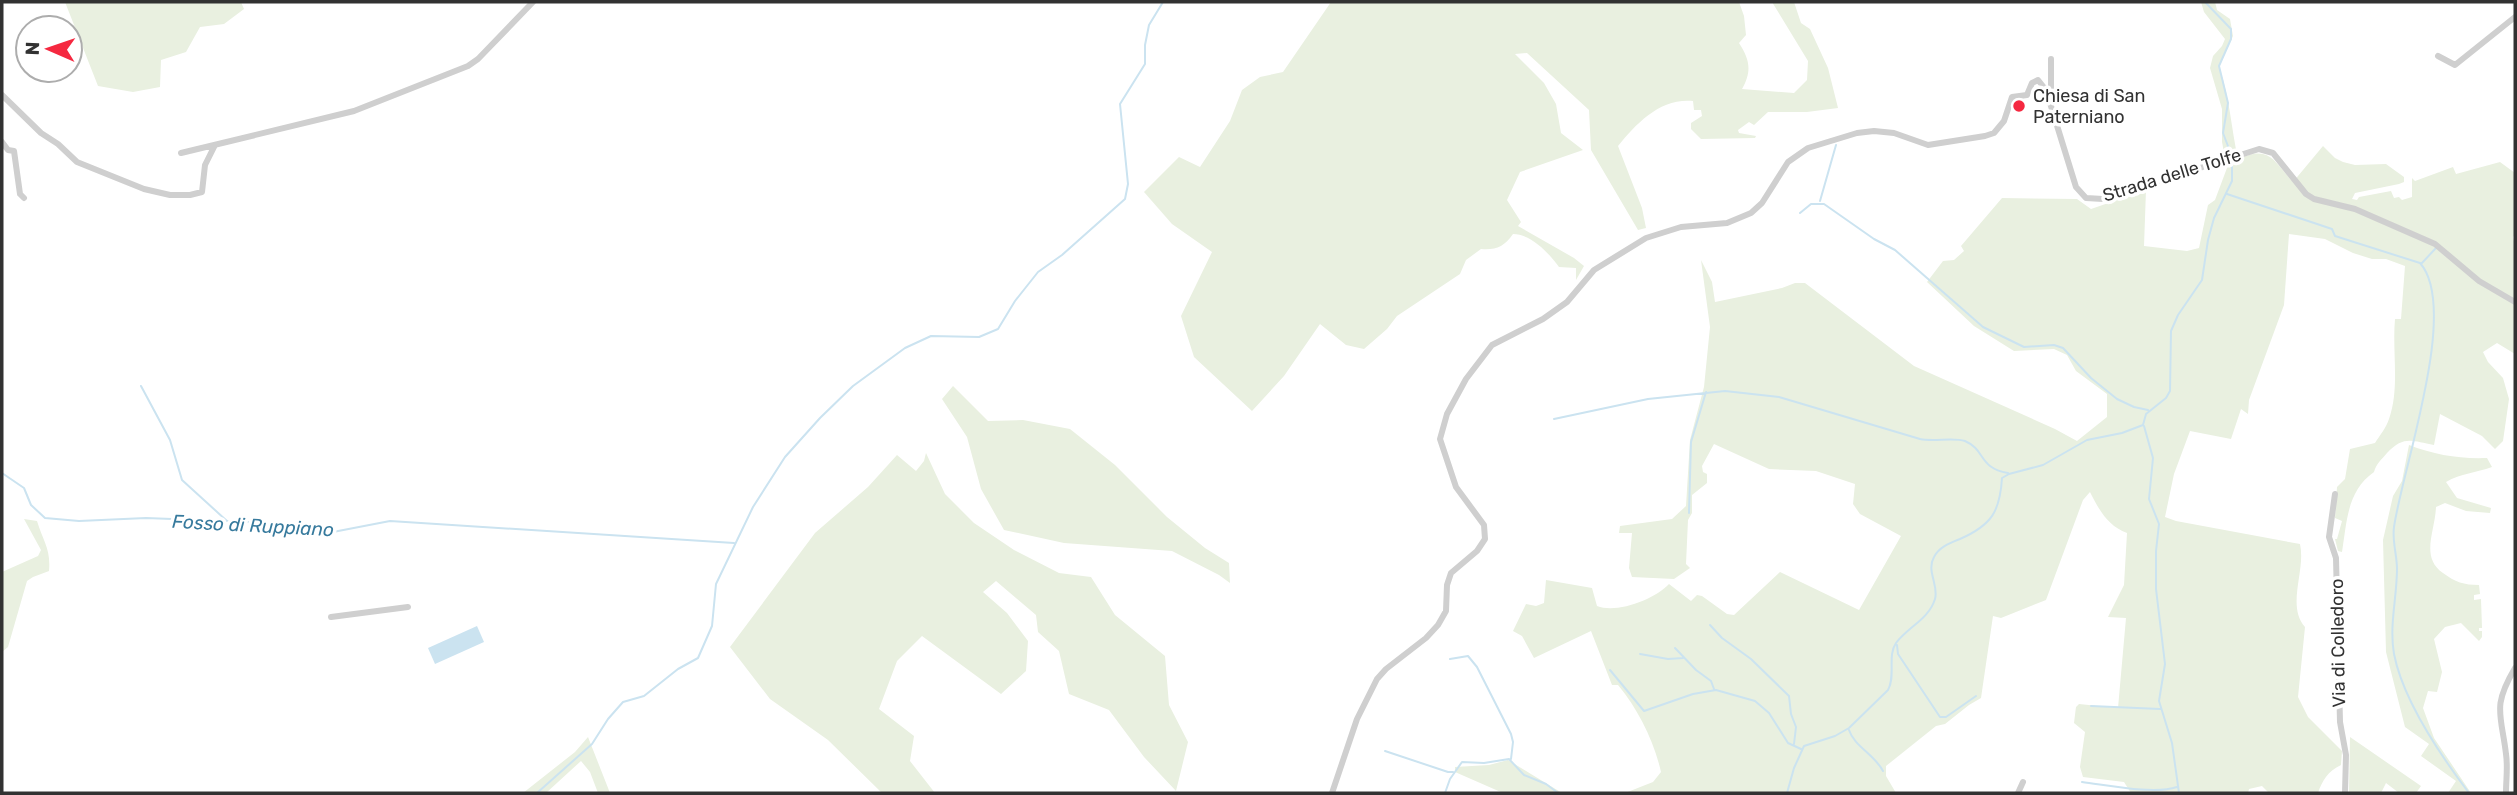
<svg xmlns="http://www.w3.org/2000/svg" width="2517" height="795" font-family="Rubik,sans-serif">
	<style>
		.green { fill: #e9f0e0 }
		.water { fill: #cbe3f0 }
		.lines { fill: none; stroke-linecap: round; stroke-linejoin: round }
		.stream { stroke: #cbe3f0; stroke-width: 2 }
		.minor { stroke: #cfcfcf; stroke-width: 6 }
		.poi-dot { fill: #f52840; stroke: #fff; stroke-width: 2.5 }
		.labels { text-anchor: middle; stroke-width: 7; stroke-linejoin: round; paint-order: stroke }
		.poi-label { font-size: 18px; fill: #323232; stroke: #fff; text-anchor: start }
		.street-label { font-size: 18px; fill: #323232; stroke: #fff }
		.water-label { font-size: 19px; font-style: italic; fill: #377a9d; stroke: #fff }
	</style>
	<rect width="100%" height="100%" fill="#fff"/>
	<!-- green -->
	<path class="green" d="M65 2H241L244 9 224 24 200 27 186 52 161 60 160 87 133 92 98 86Z
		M1331 2H1739L1744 16 1746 35 1739 43C1750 60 1752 71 1742 89L1794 93 1807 80 1808 61 1772 2H1794L1801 23 1810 29 1828 68 1838 108 1807 112H1768L1754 125 1749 122 1738 130 1739 133 1756 136 1755 138 1701 139 1691 129V123L1702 116 1701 110H1694L1693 101C1660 98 1637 123 1618 146L1642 208 1646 228 1638 230 1591 150 1589 110 1527 53 1515 54 1544 83 1556 104 1561 133 1583 150 1520 172 1507 200 1521 222 1518 226 1574 258 1584 266 1576 280V268L1559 267C1548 252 1531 234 1513 234 1504 247 1496 250 1481 249L1466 260 1460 274 1397 316 1387 329 1364 349 1346 345 1320 324 1284 376 1252 411 1194 357 1181 316 1212 252 1172 224 1144 192 1179 157 1200 167 1230 121 1242 90 1260 77 1283 72Z
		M2201 2H2215L2217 10 2230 19 2233 36 2219 67C2230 98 2231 128 2238 159 2270 145 2272 159 2293 182L2323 146 2335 158 2343 162 2355 165 2386 164 2404 177V182L2399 184 2355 193 2352 199 2357 200 2359 197 2391 191 2394 198 2399 197 2402 200 2412 197V178L2415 181 2453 167 2456 174 2500 162 2515 173V235L2513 237 2515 246V354L2497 343 2483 352 2488 362 2503 378 2509 399 2503 441 2495 449 2482 436 2440 414 2434 445C2412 441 2404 435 2387 453 2382 459 2376 464 2374 472 2347 491 2347 521 2342 552L2338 551 2335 539H2337L2342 521 2335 518 2337 487 2345 479 2350 449 2375 443C2380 435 2386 428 2389 419 2400 388 2392 352 2395 319H2401L2405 266 2386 259H2372L2353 253 2325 239 2289 234 2284 305 2249 400 2248 414 2241 409 2231 439 2190 431 2174 474 2165 517 2176 521 2300 544C2306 571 2286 605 2305 627L2298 697 2308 717 2342 751 2341 765C2328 771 2322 781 2318 793H2269L2262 786 2249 789 2248 793H2131L2124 782 2083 777 2080 767 2085 732 2074 723 2076 707 2079 704 2118 708 2126 618 2108 617 2124 585 2127 533C2108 526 2099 510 2090 492L2083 500 2046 600 2001 618 1993 616 1981 698 1969 705 1945 724 1936 726 1886 766V776L1896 793H1625L1653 782 1661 772C1654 741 1638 709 1618 685H1612L1591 631 1534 658 1522 636 1513 631 1526 604 1536 606 1544 603 1546 580 1592 588 1597 606C1617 614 1655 599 1669 584L1691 601 1697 595 1702 596 1727 614 1734 615 1780 572 1859 610 1901 536 1860 514 1853 504 1855 484 1816 471 1769 469 1714 444 1702 466 1703 472 1707 474V483L1692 495V513L1688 520 1686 564 1690 568 1674 579 1632 577 1629 568 1632 533H1619L1620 526 1672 519 1686 506 1690 440 1704 387 1710 327 1701 260 1712 282 1715 302 1782 288 1795 283H1805L1914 366 2055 429 2077 441 2107 417V394L2076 371 2067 355 2054 349 2014 351 1974 326 1927 282 1943 261 1954 260 1964 251 1961 246 2002 198 2077 199 2091 209 2146 190 2144 246 2187 251 2199 248 2208 205 2215 200 2227 168 2222 142V109L2210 68 2213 56 2222 46 2225 39 2204 12Z
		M953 386 988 421 1023 420 1070 429 1115 465 1167 517 1205 548 1229 563 1230 583 1219 575 1172 551 1064 543 1004 530 981 489 967 437 942 399Z
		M2409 445C2435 455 2459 459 2487 458L2492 467C2476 473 2461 473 2446 482L2457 498 2491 508 2490 513 2466 511 2445 503 2436 507C2435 532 2420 557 2443 573 2455 582 2464 585 2479 585L2480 594 2474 595V600L2481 599 2482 628H2479V631H2482V637L2479 641 2461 623 2445 627 2434 639 2442 672 2437 692 2428 691 2423 708 2434 738 2471 793H2448L2456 781 2421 756 2429 744 2405 727 2386 652 2383 540 2393 496 2402 481Z
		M926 453 945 494 974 523 1014 550 1059 573 1091 577 1115 615 1165 656 1169 705 1188 742 1176 791 1144 757 1109 710 1069 694 1059 651 1038 632 1036 615 996 581 983 592 1007 613 1028 641 1026 671 1001 694 922 636 897 661 879 709 914 736 910 761 935 793H882L828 740 770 699 730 647 815 533 868 487 897 455 916 471 924 461Z
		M24 519 37 521C43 541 51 549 49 571L33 577 27 581 8 647 2 652V572L38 556 41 550Z
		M588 737 610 793H598L590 772 581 761 546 793H523L575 752Z
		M2350 737 2421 786 2416 793H2399L2386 783 2381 793H2349Z
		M1508 760 1562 793H1503L1455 772V767L1489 765Z"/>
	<!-- water -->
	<path class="water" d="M477 626 484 642 435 664 428 648Z"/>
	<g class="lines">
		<!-- stream -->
		<path class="stream" d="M2205 2 2231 29V39L2219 66 2228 103 2223 133 2231 154
			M2227 194 2332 229 2335 236 2420 263C2460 308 2402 470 2394 527 2392 541 2397 555 2397 569 2397 597 2389 626 2394 654 2403 700 2441 756 2469 793
			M1820 201 1836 145
			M1800 213 1811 204H1824L1874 239 1895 250 1983 327 2024 347 2054 345 2063 348 2091 378 2117 399 2134 407 2148 410
			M2421 264 2436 248
			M141 386 170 440 182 480 227 521
			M1554 419 1648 399 1725 391 1779 397 1920 439C1934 442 1953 437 1965 441 1986 450 1978 468 2008 473
			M2144 426 2153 458 2149 499 2159 524 2156 551V589L2165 664 2159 701 2172 743 2179 793
			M2 473 24 488 31 505 45 518 79 521 146 518 304 524 333 532 390 521 734 543
			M1689 513 1691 442 1706 392
			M1710 625 1722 638 1751 659 1789 696 1791 714 1796 727 1794 744
			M1897 645 1898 654 1940 717H1946L1976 696
			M1675 648 1696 670 1711 681 1714 689
			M1640 654 1668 659 1683 658
			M1450 659 1468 656 1477 667 1511 734 1513 742 1511 759
			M1610 670 1644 711 1693 694 1716 690 1755 701 1769 713 1788 743 1801 749
			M2091 706 2160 709
			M1849 730C1854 746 1875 755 1883 771
			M1385 751 1448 772H1453
			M2082 782C2107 785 2154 795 2177 787
			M537 793 592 744 608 719 623 702 644 696 678 669 698 658 712 626 716 584 753 507 785 457 820 418 853 386 905 348 931 336 979 337 998 329 1015 301 1038 272 1062 255 1125 199 1128 184 1120 104 1145 64V45L1149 25 1163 2
			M1445 793 1450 779 1462 762 1484 763 1509 759 1524 775 1546 784 1558 793
			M1787 793 1794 768 1804 746 1835 736 1849 728 1888 690C1896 676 1887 656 1896 643 1908 627 1929 619 1935 599 1939 585 1926 571 1934 557 1939 547 1950 543 1960 539 1992 525 2000 511 2002 478L2009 474 2043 465 2087 440 2122 433 2143 425 2146 414 2166 398 2170 391 2171 331 2178 315 2202 280 2208 240 2214 218 2232 181V160"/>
		<!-- minor -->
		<path class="minor" d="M2438 56 2455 65 2515 17
			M2 95 41 133 58 144 77 162 144 189 170 195H190L202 192 205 165 215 145
			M2048 97 2051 94V59
			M2 142 8 150 14 151 20 194 24 198
			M181 153 354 111 468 66 478 59 533 2
			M2335 494 2329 537 2336 558 2340 722 2346 755 2345 793
			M331 617 408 607
			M1332 793 1357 719 1377 679 1386 669 1426 638 1438 625 1446 611 1447 585 1451 573 1477 551 1485 539 1484 525 1456 487 1440 439 1447 414 1466 379 1492 345 1543 319 1567 302 1594 270 1646 238 1681 227 1727 223 1751 213 1762 203 1788 162 1808 148 1857 133 1874 131 1894 133 1928 145 1985 136 1994 133 2004 121 2012 97 2027 95 2032 83 2038 80 2046 90 2076 187 2086 198 2103 199 2259 149 2273 153 2306 194 2314 199 2355 209 2435 244 2479 281 2515 302
			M2018 793 2023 782
			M2506 793C2506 780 2508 767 2506 754 2501 713 2492 707 2515 668"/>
	</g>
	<!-- markers -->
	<circle class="poi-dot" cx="2019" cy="106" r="7"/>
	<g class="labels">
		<!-- poi labels -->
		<g class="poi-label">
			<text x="2033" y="102">Chiesa di San<tspan x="2033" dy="21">Paterniano</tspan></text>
		</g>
		<!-- street labels -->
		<g class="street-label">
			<text transform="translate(2172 175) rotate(-17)" y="6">Strada delle Tolfe</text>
			<text transform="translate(2338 643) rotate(-91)" y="6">Via di Colledoro</text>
		</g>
		<!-- water labels -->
		<g class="water-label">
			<text transform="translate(253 525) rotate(3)" y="7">Fosso di Ruppiano</text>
		</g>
	</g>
	<!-- border -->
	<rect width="2517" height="795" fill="none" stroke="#323232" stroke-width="7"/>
	<!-- north arrow -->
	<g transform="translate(49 49) rotate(272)"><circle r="33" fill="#ffffff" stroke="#adadad" stroke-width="2"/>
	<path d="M0-5L12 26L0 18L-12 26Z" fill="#f52840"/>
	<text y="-10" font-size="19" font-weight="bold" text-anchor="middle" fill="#323232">N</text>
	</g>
</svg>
